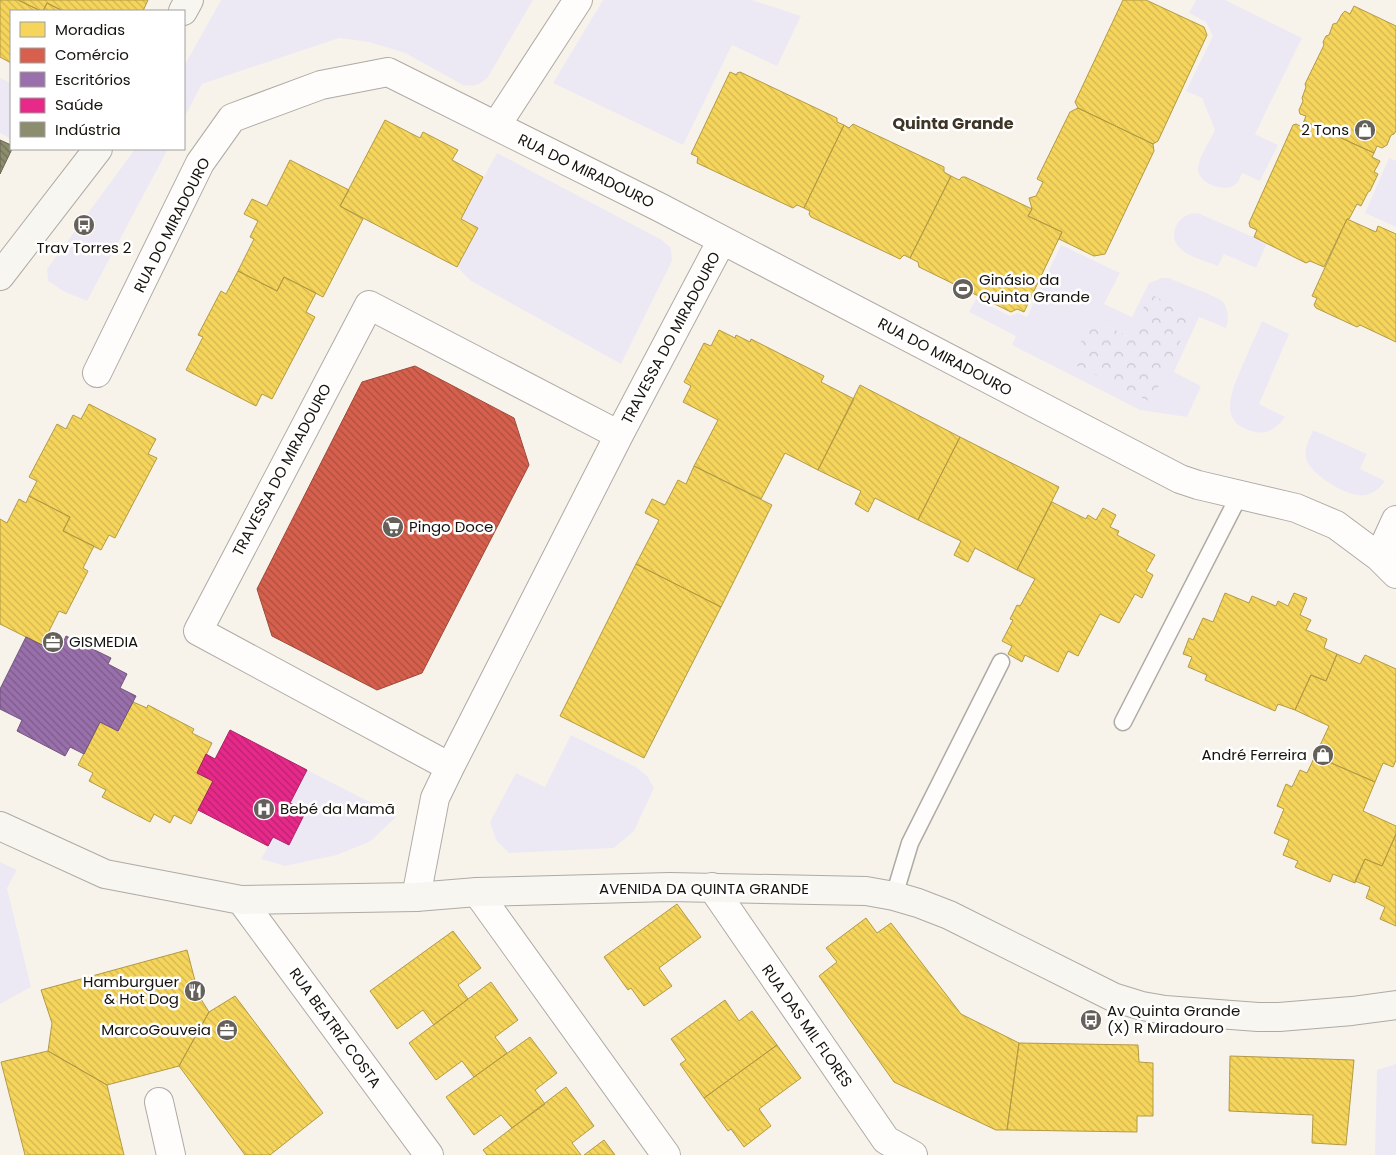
<svg xmlns="http://www.w3.org/2000/svg" width="1396" height="1155" font-family="Poppins,sans-serif">
	<style>
		.green { fill: #ede9f4; fill-rule: evenodd }
		.park { fill: url(#park-crowns) }
		.homes { fill: url(#homes-back-hatch); stroke: #b39a44 }
		.shops { fill: url(#shops-back-hatch); stroke: #9c493a }
		.offices { fill: url(#offices-back-hatch); stroke: #72547b }
		.health { fill: url(#health-back-hatch); stroke: #a82264 }
		.industry { fill: url(#industry-back-hatch); stroke: #696751 }
		.lines { fill: none; stroke-linecap: round; stroke-linejoin: round }
		.lane-casing { stroke: #aeaaa4; stroke-width: 19 }
		.street-casing { stroke: #aeaaa4; stroke-width: 30 }
		.secondary-casing { stroke: #aeaaa4; stroke-width: 30 }
		.lane { stroke: #fefdfc; stroke-width: 16 }
		.street { stroke: #fefdfc; stroke-width: 28 }
		.secondary { stroke: #f8f6f1; stroke-width: 28 }
		.labels { text-anchor: middle; stroke-width: 5; stroke-linejoin: round; paint-order: stroke }
		.poi-label { font-size: 15px; fill: #16120c; stroke: #fff; text-anchor: start }
		.street-label { font-size: 15px; fill: #16120c; stroke: #fff }
		.neighbourhood-label { font-size: 16px; font-weight: bold; fill: #3e3526; stroke: #fff }
	</style>
	<defs>
		<pattern id="park-crowns" width="20" height="18" patternUnits="userSpaceOnUse" patternTransform="scale(1.25)"><rect width="20" height="18" fill="#ede9f4"/><path d="M2 6a3 3 0 1 1 6 0M12 15a3 3 0 1 1 6 0" fill="none" stroke="#cac7d0"/></pattern>
		<pattern id="homes-back-hatch" width="6" height="6" patternUnits="userSpaceOnUse" patternTransform="scale(1.25)"><rect width="6" height="6" fill="#f6d55c"/><path d="M-1 5l2 2M0 0l6 6M5-1l2 2" fill="none" stroke="#d2b64f"/></pattern>
		<pattern id="shops-back-hatch" width="6" height="6" patternUnits="userSpaceOnUse" patternTransform="scale(1.25)"><rect width="6" height="6" fill="#d6604d"/><path d="M-1 5l2 2M0 0l6 6M5-1l2 2" fill="none" stroke="#ad4e3e"/></pattern>
		<pattern id="offices-back-hatch" width="6" height="6" patternUnits="userSpaceOnUse" patternTransform="scale(1.25)"><rect width="6" height="6" fill="#9970ab"/><path d="M-1 5l2 2M0 0l6 6M5-1l2 2" fill="none" stroke="#7c5b8a"/></pattern>
		<pattern id="health-back-hatch" width="6" height="6" patternUnits="userSpaceOnUse" patternTransform="scale(1.25)"><rect width="6" height="6" fill="#e7298a"/><path d="M-1 5l2 2M0 0l6 6M5-1l2 2" fill="none" stroke="#ba226f"/></pattern>
		<pattern id="industry-back-hatch" width="6" height="6" patternUnits="userSpaceOnUse" patternTransform="scale(1.25)"><rect width="6" height="6" fill="#8c8c6e"/><path d="M-1 5l2 2M0 0l6 6M5-1l2 2" fill="none" stroke="#717159"/></pattern>
	</defs>
	<rect width="100%" height="100%" fill="#f7f3eb"/>
	<!-- green -->
	<path class="green" d="M221 0H533L488 77C480 85 474 87 463 85L405 53 369 42 339 38 202 84 184 118V66Z
		M603 0H752L801 16 777 66 732 45 683 145 553 83Z
		M1196 0H1225L1302 38 1255 134 1278 145 1260 181 1242 173C1240 178 1238 184 1233 186 1222 192 1199 183 1198 170 1197 160 1211 139 1215 130L1202 98 1186 91 1213 36 1206 22 1189 13Z
		M0 78 11 83V139L0 133Z
		M135 149H168L87 301 65 292 48 281 47 269Z
		M497 153 662 240 671 248 672 261 621 364 471 281 457 267 478 228 461 219Z
		M1389 158 1396 161V227L1365 213Z
		M1195 213 1200 214 1267 243 1256 268 1224 254 1218 266C1201 259 1165 252 1176 226 1180 218 1186 214 1195 213Z
		M1061 245 1120 273 1104 304 1132 317 1149 283 1162 278H1169C1179 283 1218 296 1223 302 1229 311 1229 319 1226 328L1199 317 1174 372 1201 386 1187 417 1140 410 1012 345 1016 336 969 312 976 299 1010 316 1018 313 1027 317ZM1092 319 1130 337 1072 363Z
		M1262 321 1289 334 1259 404 1285 417C1278 426 1269 435 1256 432 1215 424 1232 390 1243 364 1249 350 1256 335 1262 321Z
		M1313 430 1367 454 1360 469 1385 481C1380 488 1374 493 1366 495 1350 499 1313 476 1307 461 1303 450 1309 440 1313 430Z
		M571 735 636 767 648 777 654 788 634 831 614 848 509 853 496 840 490 822 516 773 545 787Z
		M307 770 397 816 371 841 337 855 285 866 261 859 273 837 289 845 306 811 290 803Z
		M0 862 17 870 7 888 31 987 0 1004Z
		M1396 1064V1155H1375L1377 1070Z"/>
	<!-- park -->
	<path class="park" d="M1150 294 1193 315 1151 402 1071 363 1092 319 1130 337Z"/>
	<!-- homes -->
	<path class="homes" d="M0 0H18L41 11H11V63L0 57Z
		M18 0H148L143 11H63L47 3 43 11H41Z
		M1123 0H1146L1204 27 1207 35 1158 141 1153 144 1078 108 1075 102Z
		M47 3 63 11H43Z
		M1354 6 1396 26V131L1394 134 1391 135 1387 145 1382 148 1377 146 1374 153 1304 121 1306 116 1300 114 1299 110 1303 101 1302 98 1306 87 1305 84 1324 45 1323 42 1326 36 1329 35 1333 24 1337 23 1342 14 1345 11 1350 14Z
		M730 72 737 75V73L740 72 837 118V122L844 125 804 208 797 205 793 208 697 163 698 157 691 154Z
		M1078 108 1153 144 1154 151 1105 254 1094 256 1059 239 1062 232 1028 216 1032 209 1029 198 1036 196 1043 182 1037 179 1070 112Z
		M385 120 420 138 423 132 458 150 452 160 483 177 461 219 478 228 457 267 340 206Z
		M1304 121 1374 153 1372 157 1380 161 1374 172 1378 174 1370 191 1368 192 1361 206 1357 204 1349 219H1347L1324 267 1310 261 1306 263 1254 237 1257 230 1250 227 1249 223 1293 125 1296 124 1302 127Z
		M853 124 944 167V172L951 176 910 258 904 255 900 259 811 217 809 214 810 211 804 208 844 125 849 128Z
		M290 160 349 190 340 206 363 219 323 297 284 277 277 291 238 271 254 239 250 237 258 221 244 214 252 199 267 206Z
		M951 176 959 180 962 177H965L1032 209 1028 216 1062 232 1024 312 1017 309 1011 312 919 267 918 262 910 258Z
		M1347 219 1376 232 1378 226 1396 234V342L1360 325 1357 327 1316 308 1314 305 1317 298 1312 296Z
		M238 271 277 291 284 277 316 293 306 312 315 317 272 399 262 394 256 406 186 370 203 337 198 335 221 291 226 294Z
		M719 330 735 338 736 335 750 342 751 339 824 376 821 382 854 399 818 470 785 453 761 499 694 466 718 420 683 402 691 386 684 382 704 343 711 346Z
		M860 385 960 437 918 520 875 498 868 512 855 504 861 491 818 470Z
		M89 404 156 439 148 454 157 458 115 538 109 535 101 550 63 531 70 517 29 496 37 481 29 477 57 424 66 429 73 415 81 419Z
		M960 437 1059 487 1017 570 975 548 968 562 954 555 961 541 918 520Z
		M694 466 772 505 721 607 636 564 659 520 645 513 652 499 665 505 678 480 686 484Z
		M29 496 70 517 63 531 94 546 83 568 88 571 66 614 59 611 42 645 0 624V519L7 523 19 499 26 503Z
		M1052 502 1086 519 1088 515 1096 520 1103 508 1116 515 1110 527 1119 531 1117 535 1155 555 1146 571 1153 575 1142 598 1135 594 1119 623 1100 614 1078 656 1068 651 1058 672 1025 655 1022 662 1008 654 1012 646 1002 641 1013 620 1010 619 1017 605 1020 606 1035 579 1017 570Z
		M636 564 721 607 644 758 560 716Z
		M1225 593 1249 603 1252 596 1276 606 1278 601 1288 606 1294 593 1307 598 1300 615 1311 620 1306 630 1327 639 1324 648 1337 654 1326 681 1311 675 1295 710 1278 704 1275 711 1205 680 1207 675 1188 667 1192 657 1183 654 1189 638 1193 640 1203 618 1213 622Z
		M1337 654 1360 664 1365 655 1396 669V760L1393 767 1383 763 1375 782 1315 756 1329 726 1295 710 1311 675 1326 681Z
		M133 702 147 708 148 705 194 729 192 733 212 743 197 773 213 781 191 824 174 815 170 823 154 814 150 822 102 797 106 790 89 781 93 773 78 765 100 722 118 731Z
		M1315 756 1375 782 1363 811 1396 826V834L1382 866 1365 859 1355 883 1333 874 1330 882 1295 867 1298 861 1283 855 1289 840 1274 833 1284 809 1277 806 1286 784 1292 787 1300 770 1307 773Z
		M1396 834V926L1380 919 1385 907 1366 898 1370 887 1355 881 1365 859 1382 866Z
		M677 904 701 937 659 968 672 986 644 1006 631 988 628 990 604 957Z
		M866 918 877 933 891 923 961 1014 1019 1043 1007 1130H996L894 1082 819 976 837 962 826 948Z
		M453 931 481 968 458 985 468 999 434 1025 423 1010 397 1029 370 991Z
		M187 950 199 996 209 1012 179 1066 107 1085 48 1051 52 1023 41 990Z
		M491 982 518 1020 495 1037 507 1053 474 1077 462 1061 436 1080 409 1043Z
		M235 996 323 1113 270 1155H245L179 1066 209 1012Z
		M725 1000 739 1021 752 1011 777 1045 704 1098 680 1064 686 1060 671 1039Z
		M530 1037 557 1073 535 1090 545 1104 512 1128 501 1115 474 1135 446 1097Z
		M1019 1043 1138 1045 1139 1062 1153 1063V1116H1137V1132L1007 1130Z
		M777 1045 801 1078 759 1109 771 1126 744 1147 731 1129 728 1131 704 1098Z
		M48 1051 107 1085 124 1155H25L1 1062Z
		M1230 1056 1354 1060 1346 1145 1312 1143 1313 1115 1229 1111Z
		M566 1087 594 1126 572 1143 581 1155H487L483 1150Z
		M604 1140 615 1155H584Z"/>
	<!-- shops -->
	<path class="shops" d="M415 366 514 418 529 465 422 673 377 690 272 636 257 589 362 382Z"/>
	<!-- offices -->
	<path class="offices" d="M48 633 64 641 66 636 111 658 108 664 127 674 120 688 136 696 118 731 100 722 84 754 70 747 65 756 17 731 22 720 0 709V689L26 637 42 645Z"/>
	<!-- health -->
	<path class="health" d="M230 730 307 770 290 803 306 811 289 845 273 837 268 846 198 810 213 781 197 773 206 754 215 759Z"/>
	<!-- industry -->
	<path class="industry" d="M0 140 11 145 12 149 0 174Z"/>
	<g class="lines">
		<!-- lane casing -->
		<g class="lane-casing">
			<path id="lane" d="M1123 722 1240 494
				M894 896 910 843 1001 662"/>
		</g>
		<!-- street casing -->
		<g class="street-casing">
			<path id="street" d="M496 126 578 0
				M97 373 200 163 232 118 321 85 388 72 659 207 1180 479 1198 485 1296 508 1336 525 1379 557 1396 574
				M1379 557 1396 520
				M450 767 198 631 369 305 619 435
				M712 887 886 1140 913 1155
				M477 892 666 1155
				M416 897 435 798 450 767 619 435 722 240
				M241 900 429 1155
				M159 1102 171 1155"/>
		</g>
		<!-- secondary casing -->
		<g class="secondary-casing">
			<path id="secondary" d="M183 11 189 0
				M0 276 98 149
				M0 826 105 874 241 900 416 897 477 892 670 887 866 891 894 896 918 903 949 915 1113 997 1142 1006 1165 1010 1258 1017H1279L1352 1011 1396 1005"/>
		</g>
		<!-- lane -->
		<use href="#lane" class="lane"/>
		<!-- street -->
		<use href="#street" class="street"/>
		<!-- secondary -->
		<use href="#secondary" class="secondary"/>
	</g>
	<!-- icons -->
	<defs>
		<g id="shop-disc" transform="scale(1.125)"><circle r="9.5" fill="#65615a" stroke="#fff"/><path d="M-5-2.5h2.3a2.7 3.5 0 0 1 5.4 0H5L5.5 6h-11ZM-1.5-2.5h3a1.5 2.3 0 0 0-3 0Z" fill="#fff"/></g>
		<g id="bus-disc" transform="scale(1.125)"><circle r="9.5" fill="#65615a" stroke="#fff"/><path d="M-5-6H5V4H4V6H2V4H-2V6H-4V4H-5ZM-3.5-4V0h7V-4ZM-3.5 1.2v1.5H-2V1.2ZM2 1.2v1.5H3.5V1.2Z" fill="#fff"/></g>
		<g id="stadium-disc" transform="scale(1.125)"><circle r="9.5" fill="#65615a" stroke="#fff"/><path d="M0-5a6.5 5 0 1 0 0 10a6.5 5 0 1 0 0-10ZM-3.5-1.8h7v3.6h-7Z" fill="#fff"/></g>
		<g id="supermarket-disc" transform="scale(1.125)"><circle r="9.5" fill="#65615a" stroke="#fff"/><path d="M-6-5.5h2.5l.6 2H6L4.5 2H-2.5L-4.4-4H-6ZM-1.5 3.2a1.3 1.3 0 1 0 .1 0ZM3 3.2a1.3 1.3 0 1 0 .1 0Z" fill="#fff"/></g>
		<g id="office-disc" transform="scale(1.125)"><circle r="9.5" fill="#65615a" stroke="#fff"/><path d="M-6-3h4V-5.5h4V-3h4V5H-6ZM-1-4.5V-3h2v-1.5ZM-6 0V1H6V0Z" fill="#fff"/></g>
		<g id="hospital-disc" transform="scale(1.125)"><circle r="9.5" fill="#65615a" stroke="#fff"/><path d="M-5-5h3v3.5h4V-5h3V5h-3V1.5h-4V5h-3Z" fill="#fff"/></g>
		<g id="restaurant-disc" transform="scale(1.125)"><circle r="9.5" fill="#65615a" stroke="#fff"/><path d="M-5-6h1v4h1v-4h1v4h1v-4h1v5L-1.5 .5V6h-2V.5L-5-1ZM5-6V6H3V1.5H1.5Q1.5-4 5-6Z" fill="#fff"/></g>
	</defs>
	<g fill-rule="evenodd">
		<use href="#shop-disc" x="1365" y="130"/>
		<use href="#bus-disc" x="84" y="225"/>
		<use href="#stadium-disc" x="963" y="289"/>
		<use href="#supermarket-disc" x="393" y="527"/>
		<use href="#office-disc" x="53" y="642"/>
		<use href="#shop-disc" x="1323" y="755"/>
		<use href="#hospital-disc" x="264" y="809"/>
		<use href="#restaurant-disc" x="195" y="991"/>
		<use href="#bus-disc" x="1091" y="1020"/>
		<use href="#office-disc" x="227" y="1030"/>
	</g>
	<g class="labels">
		<!-- poi labels -->
		<g class="poi-label">
			<text x="1349" y="135" text-anchor="end">2 Tons</text>
			<text x="84" y="253" text-anchor="middle">Trav Torres 2</text>
			<text x="979" y="285">Ginásio da<tspan x="979" dy="17">Quinta Grande</tspan></text>
			<text x="409" y="532">Pingo Doce</text>
			<text x="69" y="647">GISMEDIA</text>
			<text x="1307" y="760" text-anchor="end">André Ferreira</text>
			<text x="280" y="814">Bebé da Mamã</text>
			<text x="179" y="987" text-anchor="end">Hamburguer<tspan x="179" dy="17">&amp; Hot Dog</tspan></text>
			<text x="1107" y="1016">Av Quinta Grande<tspan x="1107" dy="17">(X) R Miradouro</tspan></text>
			<text x="211" y="1035" text-anchor="end">MarcoGouveia</text>
		</g>
		<!-- street labels -->
		<g class="street-label">
			<text transform="translate(586 171) rotate(26)" y="5">RUA DO MIRADOURO</text>
			<text transform="translate(172 225) rotate(-63)" y="5">RUA DO MIRADOURO</text>
			<text transform="translate(671 338) rotate(-62)" y="5">TRAVESSA DO MIRADOURO</text>
			<text transform="translate(945 357) rotate(28)" y="5">RUA DO MIRADOURO</text>
			<text transform="translate(282 470) rotate(-62)" y="5">TRAVESSA DO MIRADOURO</text>
			<text x="704" y="894">AVENIDA DA QUINTA GRANDE</text>
			<text transform="translate(807 1026) rotate(55)" y="5">RUA DAS MIL FLORES</text>
			<text transform="translate(335 1028) rotate(54)" y="5">RUA BEATRIZ COSTA</text>
		</g>
		<!-- neighbourhood labels -->
		<g class="neighbourhood-label">
			<text x="953" y="129">Quinta Grande</text>
		</g>
	</g>
	<!-- legend -->
	<rect x="10" y="10" width="175" height="140" fill="#ffffff" stroke="#a2a09e"/>
	<rect x="20" y="22" width="25" height="15" fill="#f6d55c" stroke="#a2a09e"/>
	<text x="55" y="35" font-size="15" fill="#16120c">Moradias</text>
	<rect x="20" y="48" width="25" height="15" fill="#d6604d" stroke="#a2a09e"/>
	<text x="55" y="60" font-size="15" fill="#16120c">Comércio</text>
	<rect x="20" y="72" width="25" height="15" fill="#9970ab" stroke="#a2a09e"/>
	<text x="55" y="85" font-size="15" fill="#16120c">Escritórios</text>
	<rect x="20" y="98" width="25" height="15" fill="#e7298a" stroke="#a2a09e"/>
	<text x="55" y="110" font-size="15" fill="#16120c">Saúde</text>
	<rect x="20" y="122" width="25" height="15" fill="#8c8c6e" stroke="#a2a09e"/>
	<text x="55" y="135" font-size="15" fill="#16120c">Indústria</text>
</svg>
